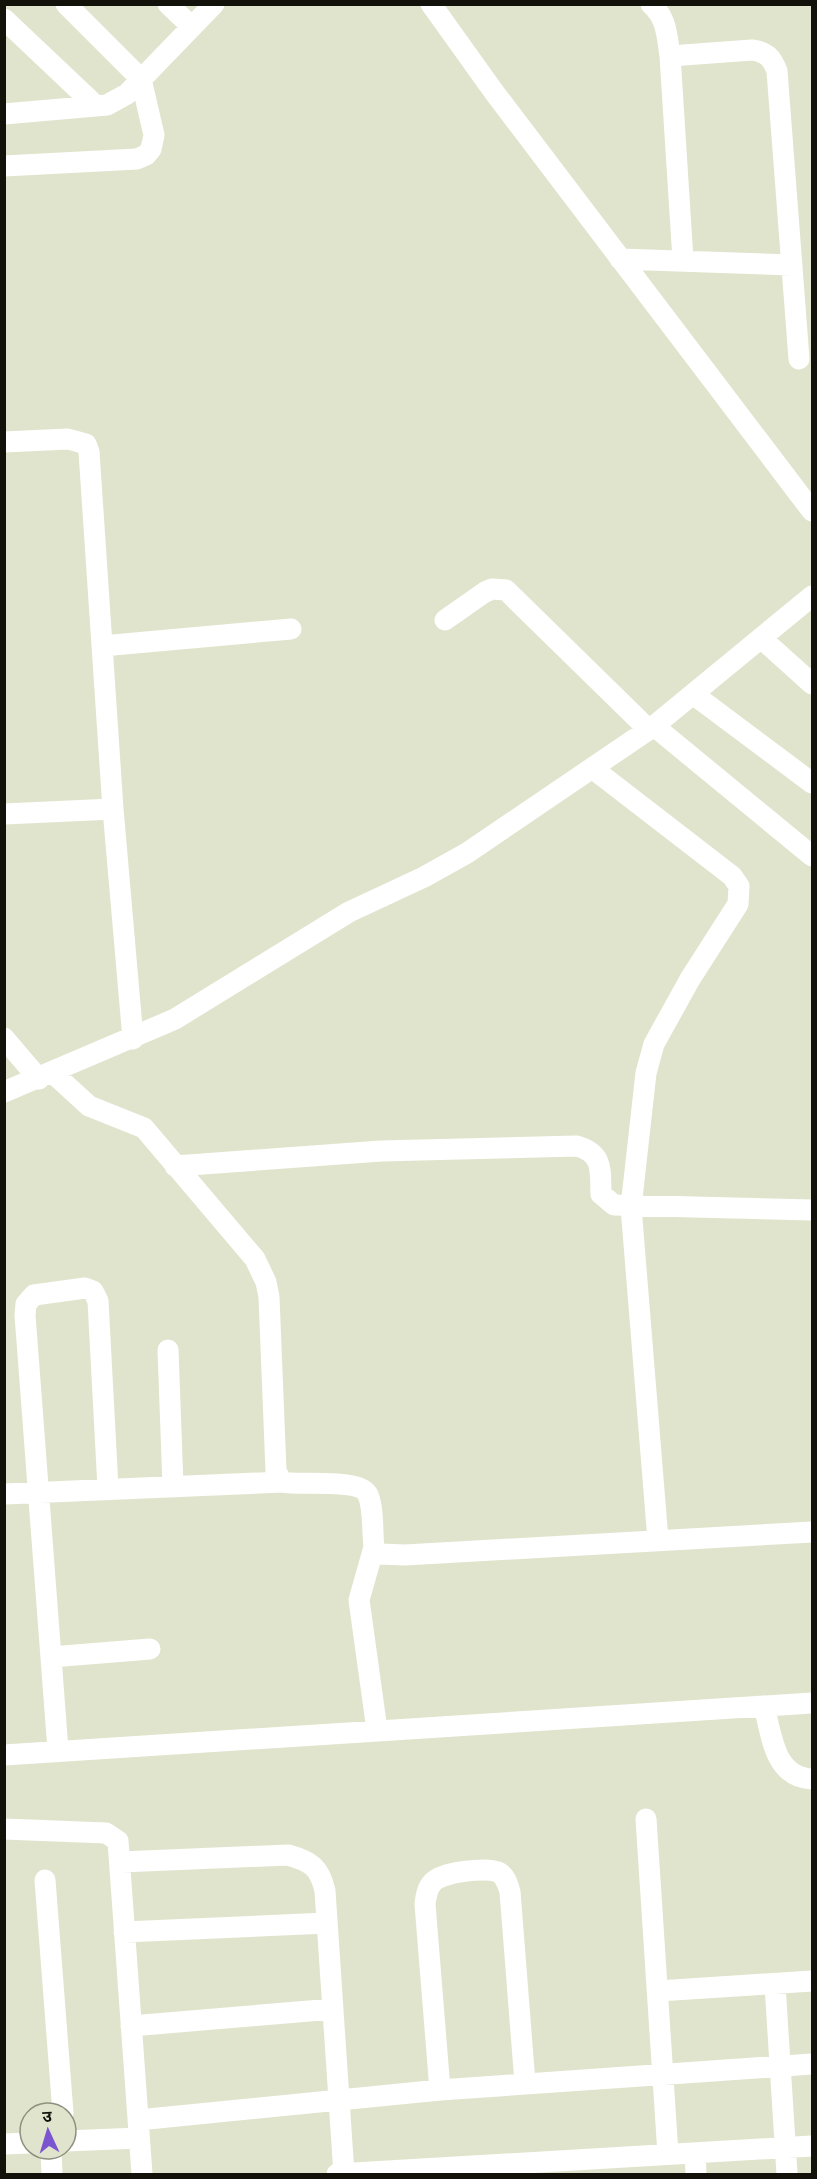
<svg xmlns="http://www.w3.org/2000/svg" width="817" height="2179" font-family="'DM Sans','Noto Sans Devanagari',sans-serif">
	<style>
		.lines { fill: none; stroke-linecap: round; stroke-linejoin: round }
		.minor { stroke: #fff; stroke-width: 21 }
	</style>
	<rect width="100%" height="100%" fill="#e1e4cd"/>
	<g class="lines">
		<!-- minor -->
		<path class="minor" d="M168 4 192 27
			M431 4 494 92 812 511
			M651 4C667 18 667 36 670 56L683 260
			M4 19 96 106
			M670 56 752 50C767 52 772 58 777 71L799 359
			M4 114 107 105 127 94 214 4
			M4 166 137 159 146 155 151 149 154 135 141 79 66 4
			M620 259 792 265
			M4 442 68 439 86 444 89 452 113 809 133 1039
			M445 620 485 592 492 589 506 590 648 729
			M761 638 812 684
			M102 646 291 629
			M693 694 812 783
			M654 726 812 856
			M592 768 732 876 739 886 738 904 690 979 654 1044 646 1073 631 1207 658 1540
			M4 814 113 809
			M4 1038 39 1079
			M53 1073 89 1106 144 1128 255 1259 266 1282 269 1297 276 1471 282 1482C300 1486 361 1478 368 1495 374 1509 372 1531 374 1547L379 1554 405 1555 812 1532
			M4 1092 175 1019 349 912 424 877 467 853 654 726 812 596
			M175 1166 381 1151 577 1146C604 1154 600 1170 601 1194L614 1205 812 1210
			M168 1350 173 1486
			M4 1494 282 1482
			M374 1547 359 1600 377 1730
			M51 1657 150 1649
			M764 1706C772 1736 774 1777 812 1779
			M58 1750 25 1315 26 1304 34 1295 85 1288 93 1291 98 1301 108 1488
			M4 1755 812 1703
			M646 1819 668 2154
			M4 1829 106 1833 118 1841 142 2174
			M121 1862 288 1855C310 1861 320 1867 325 1891L344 2174
			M45 1880 63 2113
			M124 1932 327 1923
			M775 1985 787 2174
			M658 1991 812 1981
			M131 2026 333 2009
			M440 2090 425 1904C426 1896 427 1888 433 1882 442 1872 486 1867 498 1872 506 1876 508 1885 510 1892L525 2083
			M138 2120 440 2090 812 2064
			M66 2141 139 2138
			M4 2144 30 2143
			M51 2149 52 2174
			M695 2153 696 2174
			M337 2174 812 2146"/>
	</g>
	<!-- border -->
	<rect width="817" height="2179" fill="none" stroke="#12120b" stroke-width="12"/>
	<!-- north arrow -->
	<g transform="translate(48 2131) rotate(356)"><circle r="28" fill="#e1e4cd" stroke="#8e907f" stroke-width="1.5"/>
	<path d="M0-4.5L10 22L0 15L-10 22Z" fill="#7b55cf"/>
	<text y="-9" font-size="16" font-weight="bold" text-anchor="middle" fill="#12120b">उ</text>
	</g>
</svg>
